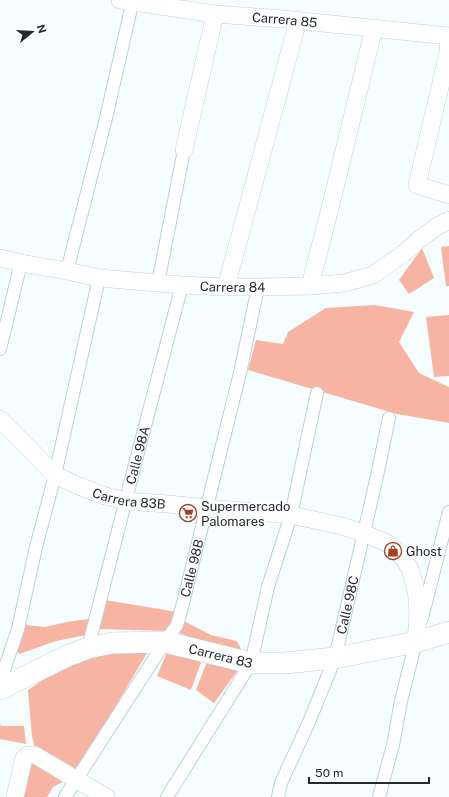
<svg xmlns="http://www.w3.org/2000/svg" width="449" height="797" font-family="'Public Sans',sans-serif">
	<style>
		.green { fill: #f8b4a2 }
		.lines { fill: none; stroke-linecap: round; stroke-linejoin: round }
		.pedestrian-casing { stroke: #bed1d6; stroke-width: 14 }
		.minor-casing { stroke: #bed1d6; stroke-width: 18 }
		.tertiary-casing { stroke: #bed1d6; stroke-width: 22 }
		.pedestrian { stroke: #fff; stroke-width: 12 }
		.minor { stroke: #fff; stroke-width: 17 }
		.tertiary { stroke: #fff; stroke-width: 21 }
		.labels { text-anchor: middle; stroke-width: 3; stroke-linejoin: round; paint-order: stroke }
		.street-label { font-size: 13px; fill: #232a2c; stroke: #fff }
		.poi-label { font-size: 13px; fill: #232a2c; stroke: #fff; text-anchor: start }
	</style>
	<rect width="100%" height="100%" fill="#f5fdff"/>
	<!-- green -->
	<path class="green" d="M449 246V286H446L441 247Z
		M422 248 434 278 409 294 399 280Z
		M375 305 414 312 399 342 419 373 449 387V423L397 414 248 370 256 340 283 344 288 332 326 308Z
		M449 315V376L434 377 426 317Z
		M105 600 177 612 170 631 98 629Z
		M88 619 86 635 56 641 19 654 14 647 26 625 45 627 67 622Z
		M182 620 211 635 237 641 245 657 179 633Z
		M150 648 76 773 36 751 32 737 28 690 63 666 89 654Z
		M168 650 203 657 191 690 157 676Z
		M208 659 241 666 214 703 196 690Z
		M0 724 1 726H24L26 744 0 739Z
		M30 762 63 782 53 787 47 797H21Z"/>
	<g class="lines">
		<!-- pedestrian casing -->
		<g class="pedestrian-casing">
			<g id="pedestrian">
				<path d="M67 271 106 118 133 0"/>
				<path d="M158 283 184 150"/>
				<path d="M0 349 21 263"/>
				<path d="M422 618 449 512"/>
				<path id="s1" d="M88 648 134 468 182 285"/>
				<path d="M0 682 18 629 36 547 55 475 99 278"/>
				<path id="s2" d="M65 797 165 642 177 625 183 603 240 373 258 287"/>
				<path d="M167 797 251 663 268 587 291 515 317 393"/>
				<path id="s3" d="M278 797 281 783 309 722 335 658 377 476 389 418"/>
				<path d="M379 797 393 745 401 701 417 637"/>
			</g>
		</g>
		<!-- minor casing -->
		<g class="minor-casing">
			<g id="minor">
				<path id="s4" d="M120 0 215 14 283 19 449 36"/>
				<path d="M449 41 448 53 417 185 449 195"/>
				<path d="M184 150 215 14"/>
				<path id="s5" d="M0 258 21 263 67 271 99 278 182 285 226 287H258L310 286 344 283 373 275 403 254 420 239 436 227 449 220"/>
				<path d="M310 286 331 204 374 28"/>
				<path d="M226 287 298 21"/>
				<path id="s6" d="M0 419 55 475 79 486 102 495 125 501 168 504 207 508 291 515 342 526 363 533 387 543 397 551 404 559 410 569 414 582 417 597 418 613 416 642"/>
				<path d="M15 797 24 758 28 755H35L106 797"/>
			</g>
		</g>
		<!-- tertiary casing -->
		<g class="tertiary-casing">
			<g id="tertiary">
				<path id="s7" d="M0 689 65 657 88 648 112 643 165 642 251 663H285L335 658 416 642 449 632"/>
			</g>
		</g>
		<!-- pedestrian -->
		<use href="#pedestrian" class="pedestrian"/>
		<!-- minor -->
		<use href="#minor" class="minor"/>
		<!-- tertiary -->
		<use href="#tertiary" class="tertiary"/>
	</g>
	<!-- icons -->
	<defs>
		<g id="supermarket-ring" transform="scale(0.9)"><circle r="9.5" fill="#fff" stroke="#a73f24" stroke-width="1.5"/><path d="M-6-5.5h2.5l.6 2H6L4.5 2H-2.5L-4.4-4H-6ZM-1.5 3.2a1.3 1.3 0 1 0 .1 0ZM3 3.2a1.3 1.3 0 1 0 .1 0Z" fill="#a73f24"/></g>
		<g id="shop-ring" transform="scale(0.9)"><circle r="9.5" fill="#fff" stroke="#a73f24" stroke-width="1.5"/><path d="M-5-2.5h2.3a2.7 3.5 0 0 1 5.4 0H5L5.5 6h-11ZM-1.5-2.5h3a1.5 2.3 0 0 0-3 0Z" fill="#a73f24"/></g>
	</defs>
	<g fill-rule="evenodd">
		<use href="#supermarket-ring" x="188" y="513"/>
		<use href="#shop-ring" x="393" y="551"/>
	</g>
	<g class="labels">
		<!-- street labels -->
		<g class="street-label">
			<text dy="5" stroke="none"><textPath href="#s4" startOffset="166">Carrera 85</textPath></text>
			<text dy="5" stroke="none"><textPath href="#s5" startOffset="235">Carrera 84</textPath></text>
			<text dy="5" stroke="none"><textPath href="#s1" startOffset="199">Calle 98A</textPath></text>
			<text dy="5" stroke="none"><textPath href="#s6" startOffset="157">Carrera 83B</textPath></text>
			<text dy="5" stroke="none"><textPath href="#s2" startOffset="264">Calle 98B</textPath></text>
			<text dy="5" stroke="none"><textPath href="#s3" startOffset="205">Calle 98C</textPath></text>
			<text dy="5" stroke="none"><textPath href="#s7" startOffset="232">Carrera 83</textPath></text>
		</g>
		<!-- poi labels -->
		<g class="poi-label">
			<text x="201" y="511">Supermercado<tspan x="201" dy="15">Palomares</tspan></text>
			<text x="406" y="556">Ghost</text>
		</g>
	</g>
	<!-- north arrow -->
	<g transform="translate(32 32) rotate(72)" stroke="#ffffff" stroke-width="3" paint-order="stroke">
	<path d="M0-3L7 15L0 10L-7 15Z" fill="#232a2c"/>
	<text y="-6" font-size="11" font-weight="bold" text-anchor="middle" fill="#232a2c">N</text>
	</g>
	<!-- scale -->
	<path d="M309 777v6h120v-6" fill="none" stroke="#232a2c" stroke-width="2"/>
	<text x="315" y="777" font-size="12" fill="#232a2c" stroke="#ffffff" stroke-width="3" paint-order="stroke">50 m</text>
</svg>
